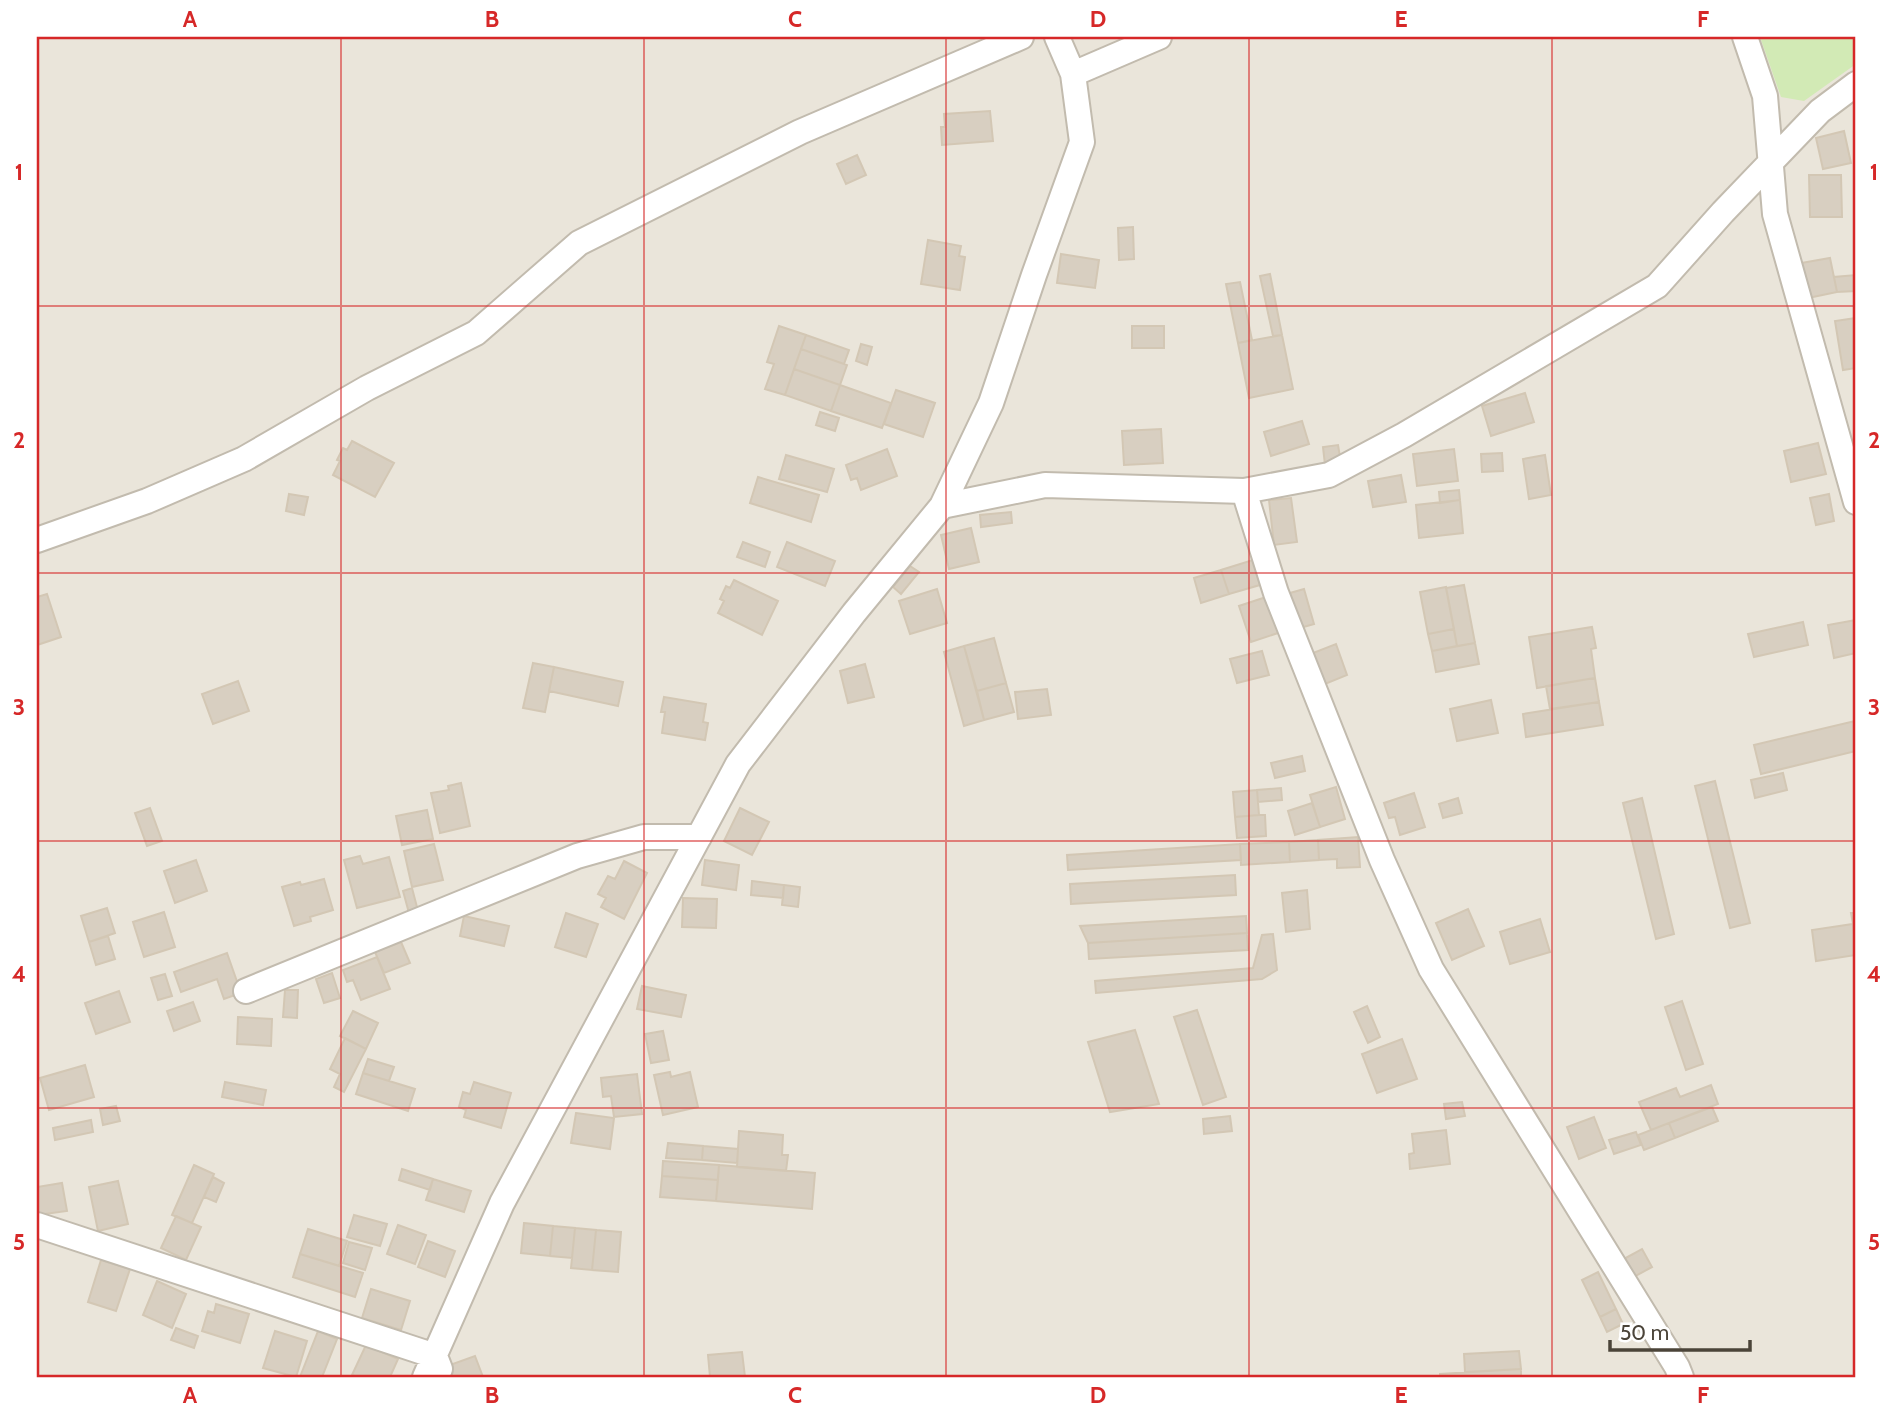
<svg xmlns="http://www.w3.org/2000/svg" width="1893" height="1414" font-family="Cabin,sans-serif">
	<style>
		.residential { fill: #eae5da }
		.green { fill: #d2eab5 }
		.building { fill: #d8cfc1; stroke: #d3c7b4; stroke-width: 2 }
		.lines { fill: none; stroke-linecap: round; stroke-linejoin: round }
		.minor-casing { stroke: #c2bbae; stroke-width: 28 }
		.minor { stroke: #fff; stroke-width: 24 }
		.grid { fill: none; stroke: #d62828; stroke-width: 2; stroke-opacity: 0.55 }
		.neatline { fill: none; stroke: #d62828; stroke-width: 2.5 }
		.grid-label { font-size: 23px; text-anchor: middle; font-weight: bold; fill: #d62828 }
	</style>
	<rect width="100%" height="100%" fill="#f6f3ec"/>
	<!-- residential -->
	<path class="residential" d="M37 37H1856V1377H37Z"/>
	<!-- green -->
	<path class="green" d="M1760 37H1856V64L1804 101 1781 97Z"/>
	<!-- building -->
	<path class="building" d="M990 111 993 141 942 145 941 127H945L944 114Z
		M1844 131 1851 163 1823 169 1816 138Z
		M857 155 866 175 846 184 837 164Z
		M1809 175H1841L1842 217H1810Z
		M1133 227 1134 259 1119 260 1118 228Z
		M928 240 961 246 959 256 965 257 960 290 921 284Z
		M1061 254 1099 260 1095 288 1057 283Z
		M1830 258 1837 292 1808 298 1801 263Z
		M1270 274 1282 335 1273 336 1260 276Z
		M1856 275V291L1837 292 1834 277Z
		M1240 282 1252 340 1238 343 1226 284Z
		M1856 318V368L1843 370 1835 321Z
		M779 326 806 335 785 395 765 389 774 364 767 362Z
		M1132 326H1164V348H1132Z
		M806 335 849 350 844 364 801 349Z
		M1282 335 1293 389 1249 398 1238 343Z
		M861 344 872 347 867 365 856 361Z
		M801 349 847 365 840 385 794 369Z
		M794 369 840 385 831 411 785 395Z
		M840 385 891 403 882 428 831 411Z
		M896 390 935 403 923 437 884 424Z
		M1525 393 1534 422 1491 436 1482 406Z
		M820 412 839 418 835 431 816 425Z
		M1302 421 1309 444 1271 456 1264 432Z
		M1161 429 1163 463 1124 465 1122 431Z
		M352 441 394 463 375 497 333 475 340 461 337 460 343 448 347 450Z
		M1818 443 1826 474 1791 482 1784 451Z
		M1338 445 1341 463 1325 465 1323 447Z
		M887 449 897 476 861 490 857 478 851 480 846 465Z
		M1454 449 1458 481 1417 486 1413 454Z
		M1502 453 1503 471 1482 472 1481 454Z
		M786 455 834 469 827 492 779 479Z
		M1545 455 1551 495 1529 499 1523 459Z
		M1401 475 1406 502 1373 507 1368 481Z
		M758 477 819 495 811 522 750 503Z
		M1459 490 1460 500 1440 503 1439 492Z
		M289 494 308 497 304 515 286 511Z
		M1829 494 1834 521 1816 525 1810 498Z
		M1291 498 1297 542 1274 545 1269 500Z
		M1460 500 1463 533 1419 538 1416 505Z
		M1011 512 1012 523 981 527 980 515Z
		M971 528 979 562 949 569 941 535Z
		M743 542 770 552 765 567 737 557Z
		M787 542 835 561 825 586 777 567Z
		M1253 560 1260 585 1229 594 1221 570Z
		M910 566 919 572 901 594 893 587Z
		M1221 570 1229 594 1201 603 1194 578Z
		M734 580 778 601 762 635 718 613 724 601 720 599 726 586 730 588Z
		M1464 585 1475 643 1457 646 1446 588Z
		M1446 587 1454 629 1428 634 1420 592Z
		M937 589 947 623 910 634 899 601Z
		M1304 589 1314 624 1300 628 1290 593Z
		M47 594 61 637 37 645V597Z
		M1269 596 1281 632 1251 642 1239 606Z
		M1856 620V653L1834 658 1828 625Z
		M1803 622 1808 645 1754 657 1748 634Z
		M1592 627 1596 648 1591 649 1595 678 1537 688 1529 637Z
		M1454 629 1457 646 1432 651 1428 634Z
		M994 638 1006 683 977 691 964 646Z
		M1475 643 1479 664 1436 672 1432 651Z
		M1336 644 1347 675 1325 684 1313 653Z
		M964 646 984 720 964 726 944 652Z
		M1262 651 1269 675 1237 683 1230 659Z
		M533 663 554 667 545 712 523 708Z
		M865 664 874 697 848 703 840 671Z
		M554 667 623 682 618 706 549 691Z
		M1595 678 1599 702 1550 709 1546 686Z
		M238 681 249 711 213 724 202 694Z
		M1006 683 1014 712 984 720 977 691Z
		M1047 689 1051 715 1018 719 1015 692Z
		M664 697 706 704 703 722 708 723 705 740 662 733 665 712H661Z
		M1491 700 1498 733 1457 741 1450 709Z
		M1599 702 1603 725 1526 737 1523 714Z
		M1855 721 1856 751 1761 774 1754 745Z
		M1302 756 1305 771 1275 778 1271 763Z
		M1783 773 1787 790 1755 798 1751 780Z
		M1715 781 1750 923 1730 928 1695 786Z
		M461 783 470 826 440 833 431 793 449 790 448 786Z
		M1336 787 1345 819 1320 827 1310 795Z
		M1281 788 1282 800 1258 802 1257 790Z
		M1257 790 1259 815 1235 817 1233 792Z
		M1414 793 1425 827 1400 835 1395 817 1389 818 1384 803Z
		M1458 798 1462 813 1443 818 1439 804Z
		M1642 798 1674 934 1656 939 1623 803Z
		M1312 803 1320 827 1295 835 1288 811Z
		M150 808 162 841 147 846 135 813Z
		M740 808 769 822 752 855 724 841Z
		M427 810 433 839 402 845 396 816Z
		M1259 815H1265L1266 836 1237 838 1235 817Z
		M1358 837 1360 867 1337 868V859L1319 860 1318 840Z
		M1318 840 1319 860 1290 862 1289 842Z
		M1289 842 1290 862 1241 865 1240 844Z
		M434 844 443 880 412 887 404 851Z
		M1240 844 1241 860 1068 870 1067 855Z
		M360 856 363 864 389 857 400 897 357 908 344 860Z
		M196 860 207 891 175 903 164 871Z
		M705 860 739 865 736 890 702 885Z
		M624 861 647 873 624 919 601 907 606 898 598 894 608 876 615 879Z
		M1235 875 1236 895 1071 904 1070 884Z
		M324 879 333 910 310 917 311 921 294 926 282 887 300 882 301 885Z
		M752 881 784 885 783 898 751 895Z
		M784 885 800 887 798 907 782 905Z
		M412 888 418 911 409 913 403 891Z
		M1307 890 1310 929 1286 932 1282 893Z
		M683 898 717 899 716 928 682 927Z
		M107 908 115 933 89 942 81 916Z
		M1468 909 1484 946 1452 960 1436 923Z
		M164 912 175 947 144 957 133 922Z
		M566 913 598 924 586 957 555 947Z
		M1851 913H1856V946L1853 924Z
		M464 916 509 926 504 946 460 936Z
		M1246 916 1247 933 1088 943 1080 926Z
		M1540 919 1550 952 1510 964 1500 932Z
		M1853 924 1856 955 1816 961 1812 930Z
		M1247 933 1248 950 1089 959 1088 943Z
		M1273 934 1277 970 1262 979 1096 993 1095 981 1253 968 1262 935Z
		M108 936 115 959 96 965 89 942Z
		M401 942 410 963 384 973 375 952Z
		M227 953 241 993 224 999 217 979 181 992 174 972Z
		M377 957 390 989 361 1000 353 980 347 982 343 970Z
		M332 973 340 998 324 1003 316 979Z
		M165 974 172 996 158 1000 151 978Z
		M642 986 686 995 681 1017 637 1009Z
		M285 990H298L297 1018 283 1017Z
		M119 991 130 1022 96 1034 85 1003Z
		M1682 1001 1703 1064 1686 1070 1665 1007Z
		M193 1002 200 1021 174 1031 167 1011Z
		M1367 1006 1380 1037 1368 1043 1354 1012Z
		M1197 1010 1226 1097 1203 1105 1174 1017Z
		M353 1011 378 1023 366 1049 340 1036Z
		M238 1017 272 1019 271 1046 237 1044Z
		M1135 1030 1159 1104 1110 1112 1088 1042Z
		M663 1031 669 1060 651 1063 645 1034Z
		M345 1038 366 1049 344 1092 334 1087 340 1074 330 1069Z
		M1402 1039 1417 1079 1377 1093 1362 1054Z
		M368 1059 394 1067 389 1081 363 1073Z
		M85 1065 94 1097 49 1110 40 1078Z
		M670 1072 671 1077 690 1072 698 1107 663 1115 654 1075Z
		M363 1073 415 1089 408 1111 356 1094Z
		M637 1074 642 1114 614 1117 611 1096 603 1097 601 1078Z
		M225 1082 266 1090 263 1105 222 1097Z
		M474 1082 511 1093 501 1128 464 1117 466 1110 459 1107 463 1092 470 1094Z
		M1711 1085 1718 1104 1651 1130 1639 1102 1676 1088 1680 1097Z
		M1462 1102 1465 1116 1446 1119 1444 1104Z
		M116 1106 120 1121 103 1125 100 1109Z
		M1712 1107 1718 1121 1675 1138 1669 1123Z
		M576 1113 614 1118 610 1149 571 1143Z
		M1230 1116 1232 1131 1204 1134 1203 1119Z
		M1594 1117 1606 1148 1579 1159 1567 1127Z
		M91 1120 93 1132 55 1140 53 1128Z
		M1669 1123 1675 1138 1644 1150 1638 1135Z
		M1446 1130 1450 1164 1410 1169 1409 1154 1414 1153 1412 1134Z
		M739 1131 783 1135 782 1155H788L786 1171 737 1167Z
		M1636 1132 1641 1145 1614 1154 1609 1140Z
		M668 1143 703 1146 702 1160 666 1158Z
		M703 1146 738 1149 737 1163 702 1160Z
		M663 1161 719 1165 718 1180 662 1176Z
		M194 1165 214 1174 192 1223 172 1215Z
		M719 1165 815 1173 812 1209 716 1201Z
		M402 1169 433 1179 430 1190 399 1180Z
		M662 1176 718 1180 716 1201 660 1197Z
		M213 1177 224 1183 216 1202 204 1197Z
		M433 1179 471 1191 464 1212 426 1200Z
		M118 1181 128 1224 98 1231 89 1187Z
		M62 1183 67 1211 37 1215V1187Z
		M354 1215 387 1224 380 1246 347 1237Z
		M176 1216 201 1227 186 1260 161 1248Z
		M524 1223 553 1226 550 1256 521 1253Z
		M398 1225 426 1235 415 1264 387 1254Z
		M553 1226 575 1228 572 1258 550 1256Z
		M575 1228 596 1230 592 1270 571 1268Z
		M308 1229 347 1241 339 1266 300 1254Z
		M596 1230 621 1232 618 1272 592 1270Z
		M428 1241 455 1251 445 1277 418 1267Z
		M349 1242 372 1248 365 1270 343 1263Z
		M1642 1249 1652 1267 1632 1278 1622 1260Z
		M300 1254 363 1273 355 1297 293 1277Z
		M101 1260 130 1269 116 1311 88 1302Z
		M1598 1272 1616 1309 1600 1317 1582 1280Z
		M157 1281 186 1294 172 1328 143 1315Z
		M371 1289 410 1301 401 1330 362 1318Z
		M216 1304 249 1314 240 1343 202 1331 208 1311 214 1313Z
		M1616 1309 1623 1324 1607 1332 1600 1317Z
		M176 1328 198 1336 194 1348 171 1340Z
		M275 1331 307 1341 296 1377 263 1368Z
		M318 1331 337 1339 322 1377H300Z
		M366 1345 398 1359 390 1377H358L352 1375Z
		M1519 1351 1521 1369 1465 1372 1464 1354Z
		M742 1352 745 1377H710L708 1355Z
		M475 1356 483 1377H452L447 1366Z
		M1521 1369V1377H1440V1374Z"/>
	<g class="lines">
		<!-- minor casing -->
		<g class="minor-casing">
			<path id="minor" d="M1745 37 1765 96 1775 214 1856 502
				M1073 74 1159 37
				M1244 491 1276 593 1382 860 1431 969 1677 1367 1681 1377
				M942 506 1045 485 1244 491 1329 475 1404 435 1657 286 1723 212 1820 111 1856 84
				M37 540 147 501 244 459 367 388 476 333 579 243 800 132 1021 37
				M246 991 577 856 644 837H699
				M37 1225 435 1356 440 1369
				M425 1377 502 1203 738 764 854 613 942 506 991 403 1034 275 1082 142 1073 74 1057 37"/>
		</g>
		<!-- minor -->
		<use href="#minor" class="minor"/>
	</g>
	<!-- grid -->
	<path class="grid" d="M341 37V1377M644 37V1377M946 37V1377M1249 37V1377M1552 37V1377M37 306H1856M37 573H1856M37 841H1856M37 1108H1856"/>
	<!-- border -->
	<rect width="1893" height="1414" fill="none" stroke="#ffffff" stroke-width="77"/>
	<!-- scale -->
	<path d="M1610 1340v10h140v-10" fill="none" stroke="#4b4439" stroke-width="3.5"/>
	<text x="1620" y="1340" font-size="21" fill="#4b4439" stroke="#ffffff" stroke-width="5" paint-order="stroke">50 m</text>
	<rect x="38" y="38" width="1816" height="1338" class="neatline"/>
	<g class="grid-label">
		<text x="190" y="27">A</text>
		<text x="492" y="27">B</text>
		<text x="795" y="27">C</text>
		<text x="1098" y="27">D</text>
		<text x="1401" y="27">E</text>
		<text x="1703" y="27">F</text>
		<text x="19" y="180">1</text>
		<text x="1874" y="180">1</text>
		<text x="19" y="448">2</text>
		<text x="1874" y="448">2</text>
		<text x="19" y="715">3</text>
		<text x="1874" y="715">3</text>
		<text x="19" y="982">4</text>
		<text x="1874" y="982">4</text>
		<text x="19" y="1250">5</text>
		<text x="1874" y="1250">5</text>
		<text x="190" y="1403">A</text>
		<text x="492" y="1403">B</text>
		<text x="795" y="1403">C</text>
		<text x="1098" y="1403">D</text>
		<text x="1401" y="1403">E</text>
		<text x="1703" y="1403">F</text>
	</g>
</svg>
